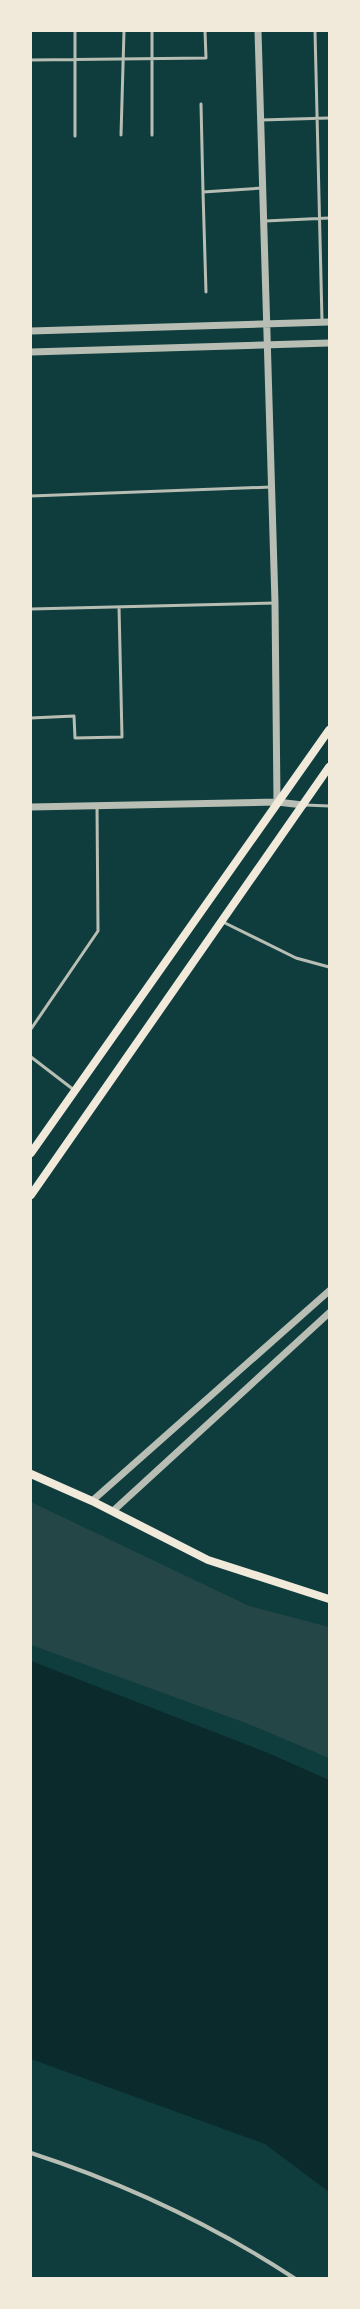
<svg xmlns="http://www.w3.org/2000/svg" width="360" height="2309" font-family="'Noto Serif',serif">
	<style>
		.green { fill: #244646 }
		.water { fill: #0a2a2b }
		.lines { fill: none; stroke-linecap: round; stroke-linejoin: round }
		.service { stroke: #b8beb3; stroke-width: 3 }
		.minor { stroke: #b8beb3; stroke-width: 4 }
		.tertiary { stroke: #b8beb3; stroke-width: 7 }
		.secondary { stroke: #f1e9da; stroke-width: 8 }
	</style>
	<rect width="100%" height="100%" fill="#0f3d3e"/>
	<!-- green -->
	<path class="green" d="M31 1502 249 1606 329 1627V1758L246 1723 31 1645Z"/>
	<!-- water -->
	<path class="water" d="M31 1661 268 1753 329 1780V2192L265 2144 31 2059Z"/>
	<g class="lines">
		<!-- service -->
		<path class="service" d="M152 31V135
			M315 31 322 321
			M31 60 206 58 205 31
			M201 104 203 192
			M261 120 329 118
			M121 135 124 31
			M75 136V31
			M265 221 329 218
			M206 292 203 192 263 188
			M31 496 271 487
			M31 609 275 603
			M31 718 74 716 75 738 122 737 119 607
			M305 805 329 806
			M223 922 296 958 329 967
			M31 1029 98 931 97 806
			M31 1057 74 1090"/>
		<!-- minor -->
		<path class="minor" d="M31 2153C123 2183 213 2225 294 2278"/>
		<!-- tertiary -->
		<path class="tertiary" d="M258 31 275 603 277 802
			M31 331 329 322
			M31 352 329 343
			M31 807 277 802 303 805
			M92 1501 329 1291
			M113 1511 329 1313"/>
		<!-- secondary -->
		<path class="secondary" d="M31 1153 329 730
			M31 1195 329 767
			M31 1474 92 1501 208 1560 329 1599"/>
	</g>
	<!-- border -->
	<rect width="360" height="2309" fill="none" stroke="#f1e9da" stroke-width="64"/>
</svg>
